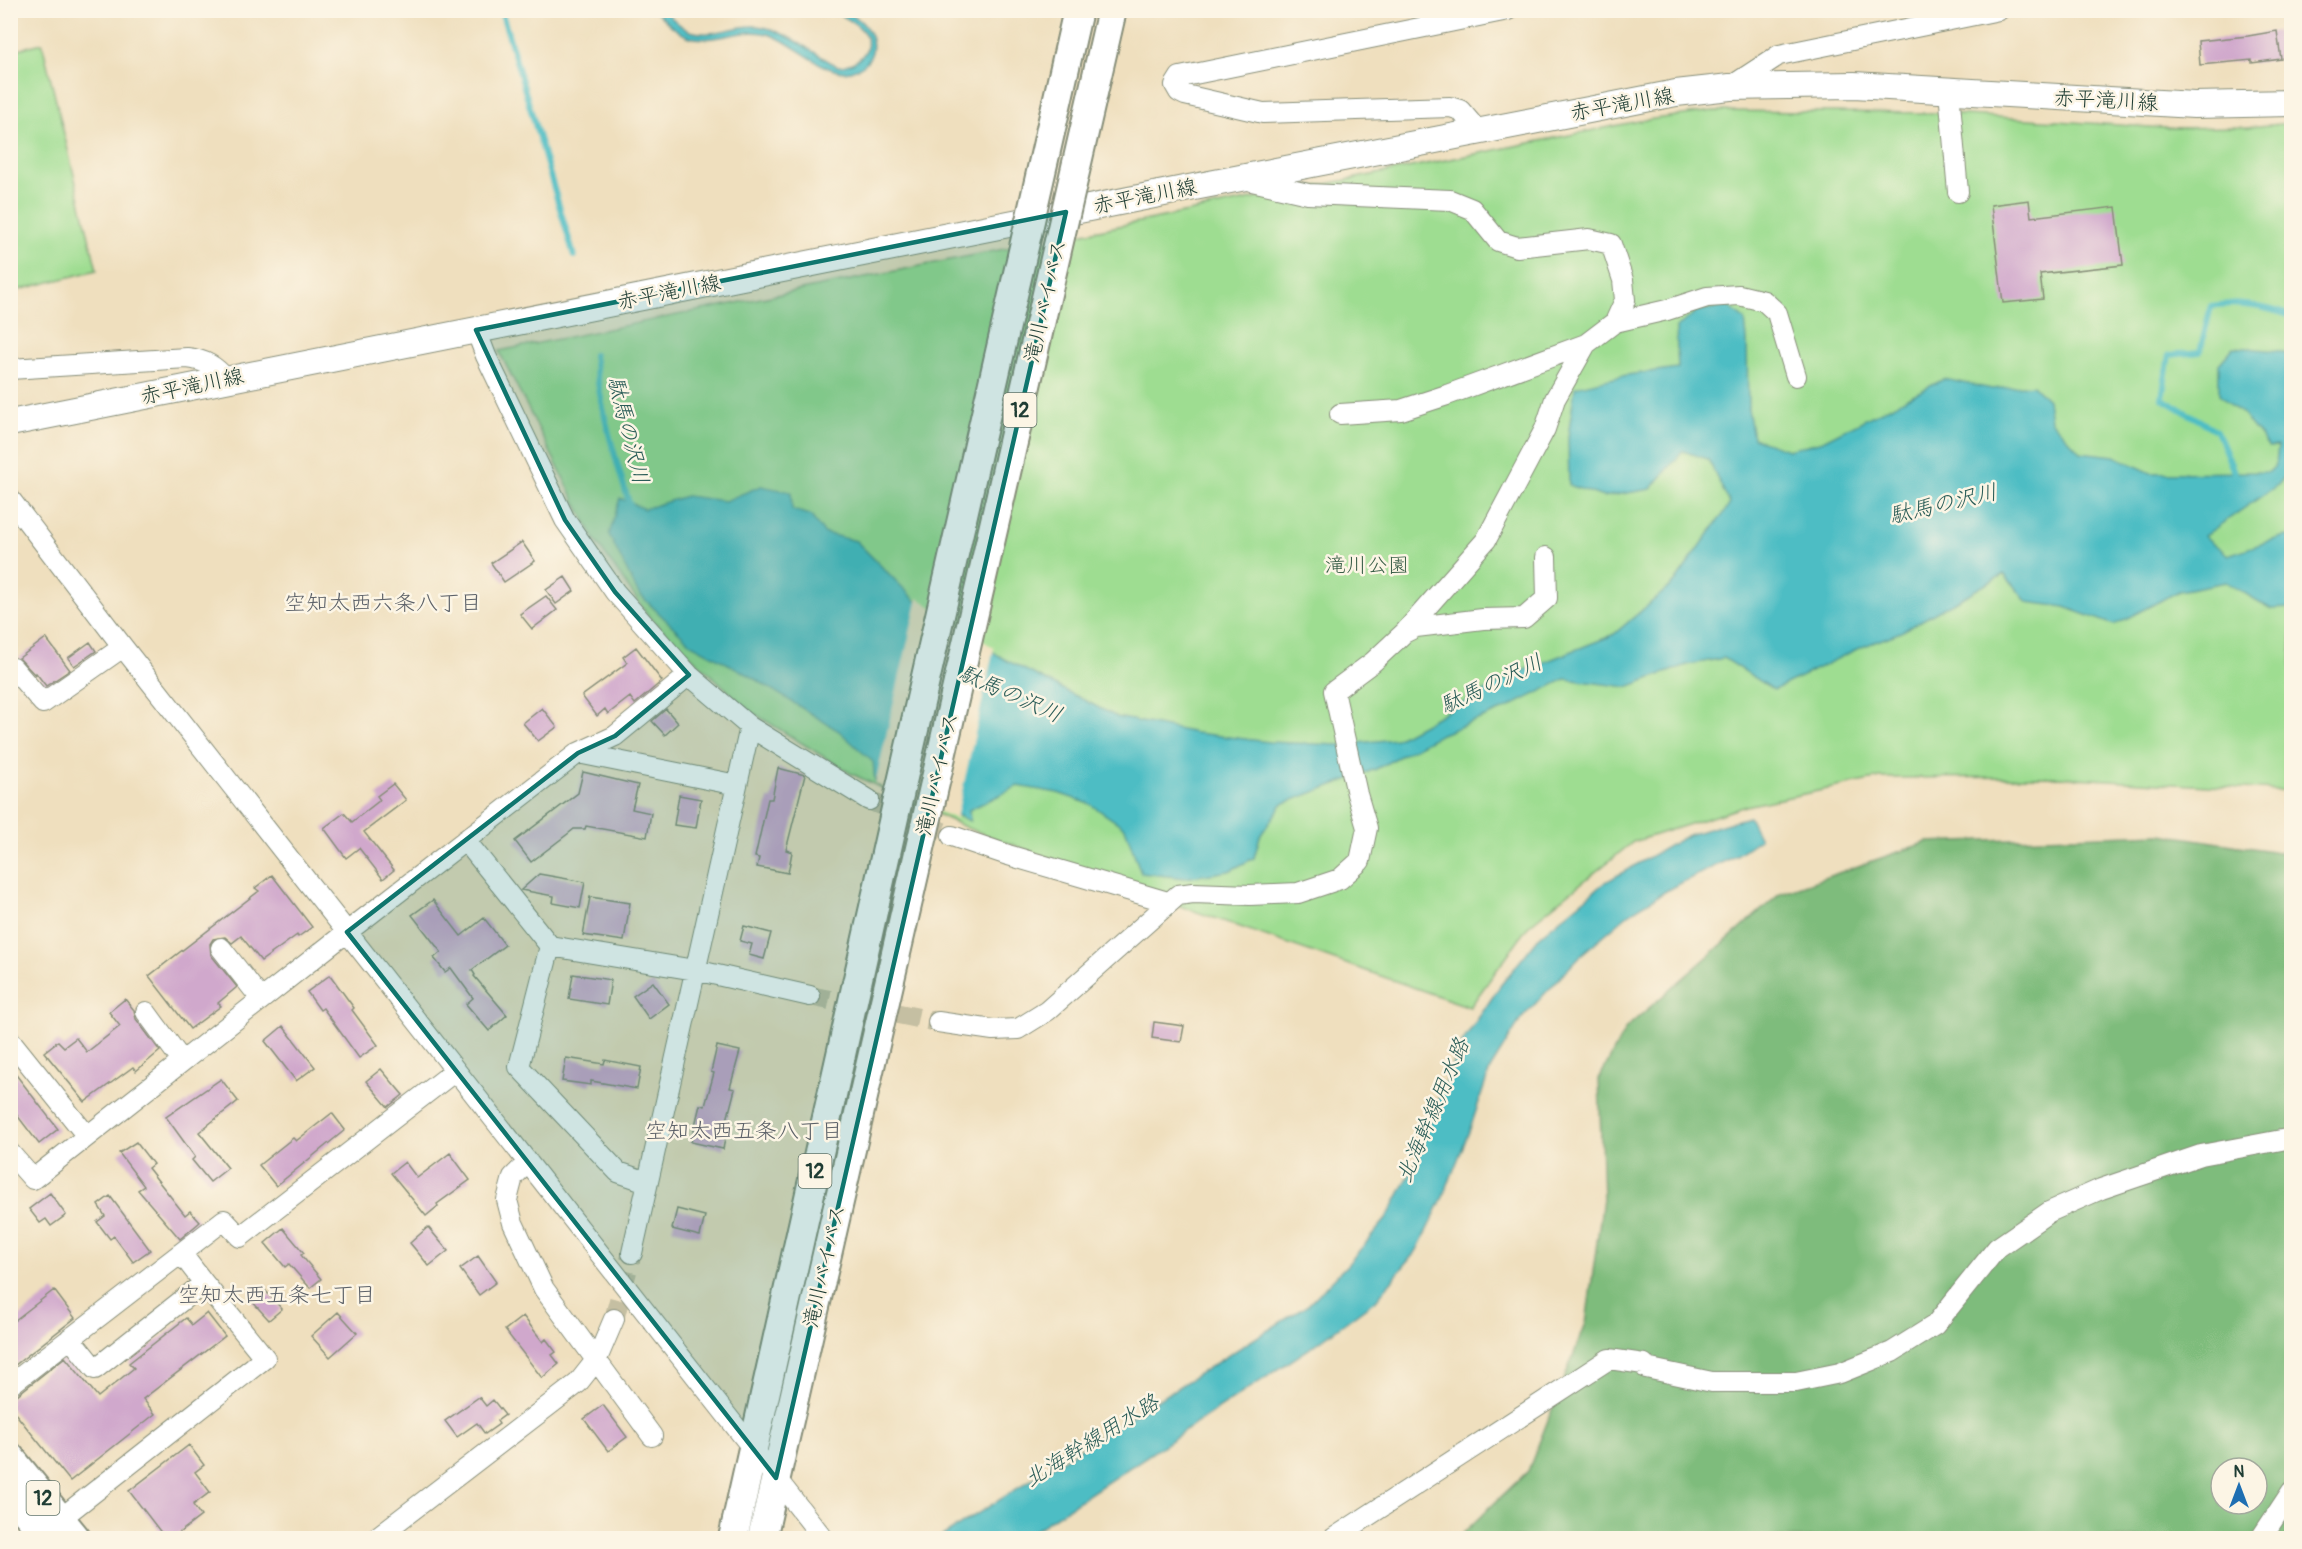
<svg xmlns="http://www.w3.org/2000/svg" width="2302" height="1549" font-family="Pangolin,'Klee One',sans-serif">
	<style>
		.green { fill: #9edd91; stroke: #5e8d62; stroke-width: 1.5 }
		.forest { fill: #7ebc7b; stroke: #4e7c58; stroke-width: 1.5; fill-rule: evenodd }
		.water { fill: #4ebdc4; stroke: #367d7c; stroke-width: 1.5 }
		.pier { fill: #efdfbe }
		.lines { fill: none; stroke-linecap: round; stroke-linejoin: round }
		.stream { stroke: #4ebdc4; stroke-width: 6 }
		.building { fill: #d0a8cc }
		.minor-tunnel { stroke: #c5bfa2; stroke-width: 20; stroke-dasharray: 20 10; stroke-linecap: butt }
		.minor-casing { stroke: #878e79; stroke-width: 22 }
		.major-casing { stroke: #878e79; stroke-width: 28 }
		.highway-casing { stroke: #878e79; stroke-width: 32 }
		.minor { stroke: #fff; stroke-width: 20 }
		.major { stroke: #fff; stroke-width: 26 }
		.highway { stroke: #fff; stroke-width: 28 }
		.highway-bridge-casing { stroke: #878e79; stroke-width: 32; stroke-linecap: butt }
		.highway-bridge { stroke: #fff; stroke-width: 28 }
		.marked { fill: #0f766e; fill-opacity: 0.2; stroke: #0f766e; stroke-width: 4.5; stroke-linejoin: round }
		.labels { text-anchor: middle; stroke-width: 5; stroke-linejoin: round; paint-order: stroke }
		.shield { fill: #fcf5e5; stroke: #617469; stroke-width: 1.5 }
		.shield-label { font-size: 20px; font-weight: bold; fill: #1f3d34 }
		.street-label { font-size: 21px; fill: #1f3d34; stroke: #fcf5e5 }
		.park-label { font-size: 21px; fill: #385d47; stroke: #fcf5e5 }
		.water-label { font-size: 22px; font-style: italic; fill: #2b5d58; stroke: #fcf5e5 }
		.neighbourhood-label { font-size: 22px; fill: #5d6269; stroke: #fcf5e5 }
	</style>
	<rect width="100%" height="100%" fill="#fcf5e5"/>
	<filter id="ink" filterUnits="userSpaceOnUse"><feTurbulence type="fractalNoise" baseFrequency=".0167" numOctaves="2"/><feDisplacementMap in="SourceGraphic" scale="12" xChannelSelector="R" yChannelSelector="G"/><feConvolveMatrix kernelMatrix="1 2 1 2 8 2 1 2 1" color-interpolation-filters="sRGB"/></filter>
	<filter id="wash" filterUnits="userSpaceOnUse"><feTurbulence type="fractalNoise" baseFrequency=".008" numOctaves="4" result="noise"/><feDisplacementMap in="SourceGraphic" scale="24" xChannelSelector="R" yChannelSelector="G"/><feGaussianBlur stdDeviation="1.35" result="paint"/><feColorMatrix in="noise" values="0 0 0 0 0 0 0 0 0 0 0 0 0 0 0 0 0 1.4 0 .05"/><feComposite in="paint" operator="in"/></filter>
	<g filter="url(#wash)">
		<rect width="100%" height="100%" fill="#efdfbe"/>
		<!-- green -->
		<path class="green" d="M42 43 97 270 11 292V51Z
			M1713 111 1935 113 2165 128 2248 127 2291 123V791L2059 777 1880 778 1746 806 1633 842 1529 925 1470 1007 1180 906 967 828 850 773 750 711 649 617 594 538 499 351 1639 121Z"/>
		<!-- forest -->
		<path class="forest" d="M2161 834 2291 854V1538H1458L1528 1471 1586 1323 1603 1198 1599 1079 1626 1028 1781 893 1927 842ZM2221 1468H2257V1504H2221Z"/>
		<!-- water -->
		<path class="water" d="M655 11H665C672 18 680 27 690 31 714 39 739 22 763 27 787 32 815 54 837 66 856 67 879 48 861 29 854 21 842 16 833 11 871 10 891 61 850 71 827 77 795 44 773 36 745 24 715 46 687 36 675 31 664 19 655 11Z
			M1728 306 1745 320 1747 339 1748 409 1753 438 1788 450 1823 441 1944 379 1992 389 2033 385 2048 400 2051 421 2080 452 2114 456 2151 473 2269 472 2276 465 2278 446 2269 447 2243 415 2219 395V364L2234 347 2279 351 2291 355V467L2279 484 2204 536 2228 555 2285 536 2291 537V608L2271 609 2226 582 2179 591 2114 625 2065 607 2027 602 2004 574 1901 632 1859 648 1774 690 1724 658 1687 665 1627 687 1565 679 1505 709 1439 735 1376 769 1282 804 1260 836 1254 858 1229 871 1185 878 1141 873 1125 828 1090 804 1058 793 1018 786 969 810 970 821 875 781 873 762 839 731 747 674 691 644 638 593 609 535 620 498 644 509 686 496 725 501 761 486 791 492 792 510 810 515 824 533 856 541 914 599 1004 659 1117 717 1196 733 1269 742 1339 745 1396 739 1522 671 1613 635 1675 582 1730 504 1708 459 1683 451 1651 489 1603 497 1569 485 1568 437 1575 387 1627 375 1678 368 1676 328 1697 311Z
			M1749 817 1760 839 1735 856 1671 888 1630 913 1583 953 1521 1019 1490 1069 1470 1129 1443 1197 1417 1250 1377 1299 1315 1345 1023 1538H939L1308 1305 1347 1265 1387 1218 1417 1160 1441 1092 1463 1041 1500 986 1541 935 1604 883 1688 835Z"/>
		<!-- pier -->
		<path class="pier" d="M918 598 994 648 956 819 875 784Z"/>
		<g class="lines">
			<!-- stream -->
			<path class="stream" d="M501 10 574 256
				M594 355C600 408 615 458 631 509
				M2237 479 2217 431 2162 398 2169 355 2200 352 2211 306C2238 301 2265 307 2292 316"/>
		</g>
		<g id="blocks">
			<!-- building -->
			<path class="building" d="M2277 31 2281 59 2252 63V60L2200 65 2198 41 2248 36Z
				M2029 200 2031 217 2116 207 2123 265 2040 274 2043 299 2003 303 1991 205Z
				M522 542 535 561 504 582 491 563Z
				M565 577 574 591 556 604 546 590Z
				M546 596 557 610 532 629 520 614Z
				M46 638 70 670 46 686 36 673 35 675 19 658Z
				M90 642 96 651 74 666 68 658Z
				M636 647 662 681 635 704 630 697 608 714 605 709 597 716 582 696 627 663 623 657Z
				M542 708 557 727 538 741 523 723Z
				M666 709 678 723 665 735 652 721Z
				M778 768 805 775 786 850 792 852 788 873 757 867 759 858 755 857 768 799H772Z
				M583 772 638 785 632 809 651 813 647 837 586 826 585 829H574L569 833 531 862 515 841 578 793Z
				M393 784 406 800 364 832 394 870 383 879 359 848 346 858 324 828 344 813 352 822 380 800 377 796Z
				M679 795 701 799 696 828 674 825Z
				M539 874 585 882 580 908 553 903 554 896 521 890Z
				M272 875 312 927 298 937 297 935 261 961 241 936 232 943 225 937 213 939 210 944 211 955 237 987 218 1003 221 1006 190 1029 149 976 259 891 255 888Z
				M590 897 630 903 624 941 583 935Z
				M433 900 461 936 484 918 505 945 472 970 475 975 474 976 507 1015 489 1031 466 1004 473 998 451 968 445 972 434 958 441 952 412 915Z
				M744 926 771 933 764 959 749 955 752 944 740 941Z
				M573 974 611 980 607 1005 569 999Z
				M330 975 354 1008 352 1010 378 1045 359 1058 323 1008 320 1010 307 992Z
				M653 982 669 1004 649 1019 633 996Z
				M125 999 134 1010 136 1019 160 1051 136 1071 133 1067 85 1102 44 1052 58 1041 64 1047 76 1038 87 1052 120 1026 109 1012Z
				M1154 1022 1184 1026 1181 1042 1152 1038Z
				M283 1026 315 1067 296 1081 265 1041Z
				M717 1046 740 1051 730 1088 735 1089 725 1128 727 1129 723 1149 691 1142 700 1105 705 1106 714 1073 711 1072Z
				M566 1058 604 1064 605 1060 641 1067 637 1089 591 1081V1085L562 1081Z
				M10 1067 58 1129 39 1144 10 1106Z
				M381 1069 403 1095 388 1107 366 1081Z
				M221 1079 238 1101 199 1132 228 1168 210 1182 192 1160 195 1157 166 1117Z
				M332 1113 345 1130 276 1186 259 1165 293 1138 296 1141Z
				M136 1142 153 1164 148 1168 185 1215 190 1211 200 1222 180 1239 138 1190 144 1186 119 1153Z
				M450 1153 470 1180 437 1204 438 1206 426 1216 391 1173 405 1162 417 1178Z
				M50 1193 66 1215 51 1226 46 1219 40 1223 29 1209Z
				M110 1196 150 1250 133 1262 114 1236 110 1239 97 1222 105 1216 98 1205Z
				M677 1209 705 1216 700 1236 672 1229Z
				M428 1227 448 1251 429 1266 410 1243Z
				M283 1228 304 1253 301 1255 321 1279 310 1288 289 1264 285 1267 265 1243Z
				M478 1256 496 1282 479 1295 460 1269Z
				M263 1288 282 1309 269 1320 250 1299Z
				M54 1290 75 1318 10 1369V1324Z
				M338 1312 357 1333 330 1357 311 1336Z
				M207 1313 225 1336 143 1399 155 1414 70 1481 10 1407V1397L17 1395 65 1357 98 1397 134 1368 129 1363 186 1318 192 1325Z
				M523 1316 543 1342 546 1339 556 1352 552 1355 559 1364 542 1378 505 1330Z
				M479 1397 486 1406 493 1400 505 1415 497 1421 499 1424 485 1434 477 1423 457 1437 445 1421Z
				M603 1405 627 1437 608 1451 584 1419Z
				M189 1445 204 1465 195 1472 210 1492 193 1505 201 1516 171 1539H166L129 1491Z"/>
		</g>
	</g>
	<g filter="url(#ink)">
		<use href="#blocks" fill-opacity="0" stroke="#878e79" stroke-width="1.5"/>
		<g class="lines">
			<!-- minor-tunnel -->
			<path class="minor-tunnel" d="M869 800 952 836
				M810 996 938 1022
				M614 1319 632 1253"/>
			<!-- minor casing -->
			<g class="minor-casing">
				<path id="minor" d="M1730 87 1779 55 1999 10
					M1949 91 1958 192
					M1478 131 1460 110 1450 107 1263 113 1185 95 1179 92 1175 85 1180 77 1508 10
					M1243 179 1308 194 1450 200 1472 209 1498 241 1517 247 1589 239 1611 244 1623 280 1625 300 1615 322 1586 344 1447 395 1401 410 1340 414
					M1615 322 1667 310 1707 297 1739 295 1764 301 1777 313 1796 376
					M476 330 486 356 565 520 615 592 689 675 750 727 869 800
					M10 369 187 358C205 360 215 366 226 379
					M10 499 123 647 823 1538
					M1404 633 1486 540 1545 429 1555 399 1586 344
					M10 670 13 668 43 703 123 647
					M578 753 615 736 689 675
					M952 836 1008 855 1168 902
					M465 840 550 946 695 970 810 996
					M550 946 519 1067 618 1172 647 1182
					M221 948 261 999
					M146 1012 182 1061
					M938 1022 993 1030 1018 1029 1047 1011 1178 895 1193 893 1250 895 1298 893 1340 879 1360 861 1367 828 1357 794 1334 691 1373 662 1404 633 1416 627 1483 619 1524 618 1547 598 1546 557
					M10 1040 87 1136
					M10 1153 33 1179 347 932 578 753 737 785
					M527 1163 513 1177 507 1200 513 1223 544 1289 652 1436
					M632 1253 750 727
					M70 1338 95 1369 204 1283 181 1253
					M10 1385 224 1220 240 1237 455 1071
					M60 1519 265 1358 204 1283
					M376 1538 578 1383 597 1359 614 1319
					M1334 1538 1609 1359 1644 1364 1646 1368 1712 1382H1796L1840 1373 1892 1352 1935 1325 1997 1248 2049 1212 2101 1189 2201 1155 2292 1138
					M2261 1538 2292 1491"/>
			</g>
			<!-- major casing -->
			<g class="major-casing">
				<path id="major" d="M10 423 1184 189 1676 93 1730 87 1854 85 2194 105 2292 103"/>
			</g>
			<!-- highway casing -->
			<g class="highway-casing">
				<path id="highway" d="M10 1457 76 1538
					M10 1493 47 1538
					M733 1538 897 804
					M762 1538 929 809"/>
			</g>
			<!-- minor -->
			<use href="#minor" class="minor"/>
			<!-- major -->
			<use href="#major" class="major"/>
			<!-- highway -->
			<use href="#highway" class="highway"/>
			<!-- highway-bridge casing -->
			<g class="highway-bridge-casing">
				<path id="highway-bridge" d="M897 804 1078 10
					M929 809 1112 10"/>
			</g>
			<!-- highway-bridge -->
			<use href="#highway-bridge" class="highway-bridge"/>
		</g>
	</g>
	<!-- marked area -->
	<path class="marked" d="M1066 212 776 1478 347 932 578 753 615 736 689 675 615 592 565 520 476 330Z"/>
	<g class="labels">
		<!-- shield labels -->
		<g class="shield">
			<rect x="1003.5" y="393" width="33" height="34" rx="4.5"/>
			<rect x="798.5" y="1154" width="33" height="34" rx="4.5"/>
			<rect x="26.5" y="1481" width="33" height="34" rx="4.5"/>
		</g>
		<g class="shield-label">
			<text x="1020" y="417">12</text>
			<text x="815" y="1178">12</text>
			<text x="43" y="1505">12</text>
		</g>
		<!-- street labels -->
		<g class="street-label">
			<text transform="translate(2106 100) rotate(3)" y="7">赤平滝川線</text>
			<text transform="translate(1622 104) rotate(-10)" y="7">赤平滝川線</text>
			<text transform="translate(1145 196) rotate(-11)" y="7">赤平滝川線</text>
			<text transform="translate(669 292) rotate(-11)" y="7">赤平滝川線</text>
			<text transform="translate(1045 301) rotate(-77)" y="7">滝川バイパス</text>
			<text transform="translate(192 386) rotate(-12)" y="7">赤平滝川線</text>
			<text transform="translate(937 774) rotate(-77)" y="7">滝川バイパス</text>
			<text transform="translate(824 1266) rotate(-77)" y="7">滝川バイパス</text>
		</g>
		<!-- park labels -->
		<g class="park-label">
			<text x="1367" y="572">滝川公園</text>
		</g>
		<!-- water labels -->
		<g class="water-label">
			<text transform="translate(629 430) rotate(76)" y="8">駄馬の沢川</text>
			<text transform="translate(1943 503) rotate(-13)" y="8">駄馬の沢川</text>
			<text transform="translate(1491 683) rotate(-25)" y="8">駄馬の沢川</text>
			<text transform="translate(1011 693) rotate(24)" y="8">駄馬の沢川</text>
			<text transform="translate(1432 1110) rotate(-67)" y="8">北海幹線用水路</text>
			<text transform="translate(1091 1440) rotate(-32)" y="8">北海幹線用水路</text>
		</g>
		<!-- neighbourhood labels -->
		<g class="neighbourhood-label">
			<text x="383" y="610">空知太西六条八丁目</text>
			<text x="744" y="1138">空知太西五条八丁目</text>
			<text x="277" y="1302">空知太西五条七丁目</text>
		</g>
	</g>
	<!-- margin -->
	<rect width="2302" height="1549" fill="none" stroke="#fcf5e5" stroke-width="36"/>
	<!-- north arrow -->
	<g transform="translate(2239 1486)"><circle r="28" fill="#fcf5e5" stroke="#a4ab9e" stroke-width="1.5"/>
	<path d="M0-4.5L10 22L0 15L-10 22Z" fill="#1f6fb2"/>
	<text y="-9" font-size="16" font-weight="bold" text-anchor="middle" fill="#1f3d34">N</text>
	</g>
</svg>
